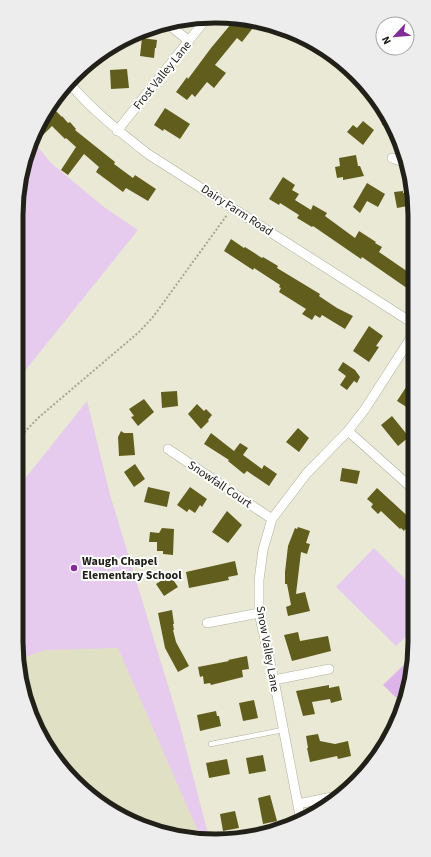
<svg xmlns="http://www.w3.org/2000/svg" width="431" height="857" font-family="'Source Sans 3',sans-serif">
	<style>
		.built { fill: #e0e0c5 }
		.green { fill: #e6cbef }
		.water { fill: #dcb4e9 }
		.building { fill: #615e1d }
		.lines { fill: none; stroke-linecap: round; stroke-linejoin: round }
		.service-casing { stroke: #afaf9d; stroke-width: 5.5 }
		.minor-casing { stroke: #afaf9d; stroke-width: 10 }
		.path { stroke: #a6a596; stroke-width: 2; stroke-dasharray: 2 2; stroke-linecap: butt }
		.service { stroke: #fff; stroke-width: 4.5 }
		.minor { stroke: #fff; stroke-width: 9 }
		.poi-dot { fill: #812c9a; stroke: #fff; stroke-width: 1.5 }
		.labels { text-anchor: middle; stroke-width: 4; stroke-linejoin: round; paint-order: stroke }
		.street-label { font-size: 12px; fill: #21211a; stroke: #fff }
		.poi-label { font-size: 12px; font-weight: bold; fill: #21211a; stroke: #fff; text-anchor: start }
		.rim { fill: none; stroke: #21211a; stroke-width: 5 }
	</style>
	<rect width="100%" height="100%" fill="#eae9d6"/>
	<!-- built -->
	<path class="built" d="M87 401 110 495 179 722 209 838 176 837 116 814 57 763 27 706 16 642V490Z"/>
	<!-- green -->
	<path class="green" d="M33 141 51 163 104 207 138 230 16 382V203Z
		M87 401 110 495 179 722 209 838H201L118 648 45 650 19 659 16 641V490Z
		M374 548 414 588 415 628 396 646 336 587Z"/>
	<!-- water -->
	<path class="water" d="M409 660 412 663 402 703 383 685Z"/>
	<!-- building -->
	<path class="building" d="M236 18 256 24 242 42 237 38 215 65 226 73 214 88 207 82 195 97 192 94 187 100 176 92 187 77 188 79 211 48Z
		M142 38 157 40 156 48H155L154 58 140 56Z
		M127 69 129 88 111 89 110 70Z
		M381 104 392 124 382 125Z
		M52 107 62 117V116L68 123 70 122 76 129 75 130 115 162 114 164 133 178 135 175 156 189 148 201 126 188 123 192 96 172 99 167 84 154 68 175 61 170 76 147 66 138 65 139 52 126 41 137 36 131V127Z
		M165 108 190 124 180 139 164 129 163 131 154 125Z
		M363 121 374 130 363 145 347 132 353 125 357 128Z
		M356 155 358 166H360L364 176 343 180V177L337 178 335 167 340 166 339 158Z
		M283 177 295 185 292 190 299 194 295 200 311 210 313 205 327 213 325 216 355 238 359 231 376 242 375 243 382 247 379 252 414 276V293L362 257 361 259 313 226 312 227 297 218 299 215 280 203 279 205 269 199Z
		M367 183 385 194 378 207 367 201 360 213 353 207Z
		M403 191V193L412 191 413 205 397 208 394 192Z
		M231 239 244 248 245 247 262 258 263 257 278 266 277 268 320 294 319 296 337 308 353 316 345 329 322 315 320 318 315 315 312 320 302 314 306 309 279 292 281 288 279 287 280 285 254 268 253 270 224 251Z
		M369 326 383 336 376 346 379 347 369 362 353 351Z
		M343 362 355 370 360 377 357 383 354 381 347 390 340 385 346 376 338 370Z
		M414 375V399L408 408 397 401Z
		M177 391 178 406 162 408 161 392Z
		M144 399 154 412 138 426 131 417 134 416 129 409Z
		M197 404 204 411 206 409 212 415 208 420 209 421 201 429 188 414Z
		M392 416 409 437 398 446 381 425Z
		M298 428 309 438 299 452 286 442Z
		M121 431 124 433H133L135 455 119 456 118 437Z
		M211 433 234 451 240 443 248 448 243 455 262 469 264 465 277 474 269 486 247 471 244 474 228 461 229 460 204 444Z
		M135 464 145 479 134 487 124 472Z
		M342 468 360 471 357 484 340 481Z
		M148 487 170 492 167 507 144 502Z
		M190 487 207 499 202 507 200 505 195 513 189 509 187 512 177 505Z
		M377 488 414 522V538L405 529 404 531 401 528 400 529 381 511 378 514 371 507 373 504 367 499Z
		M227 511 242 525 228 543 212 532Z
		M298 527 310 531 306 543 310 544 307 554 301 552 296 594 305 592 310 611 288 616 286 607 291 605 287 584H285V572L288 546 295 528 297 529Z
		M162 528 174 529 173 555 163 554V551H157V542H149L150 532 159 533Z
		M235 561 238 575 228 577 229 580 189 588 186 572Z
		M170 575 178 587 164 596 156 584Z
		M172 610 174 624H173L174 630H173L176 642 189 666 178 672 165 648 158 613Z
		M298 632 300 641 328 636 331 651 292 661 284 635Z
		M247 656 249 669 242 670 243 677 211 685 210 683 204 684 203 676 200 677 198 667 229 661 228 660Z
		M329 685V688L339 686 342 700 331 703 330 699 312 702 315 714 303 716 296 691Z
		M254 700 258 718 243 721 239 703Z
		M216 711 217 716H219L221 726 200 731 197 715Z
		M318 734 320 741 335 744 348 741 351 756 338 759 337 756 310 762 307 748H308L306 736Z
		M263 755 266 771 249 774 246 758Z
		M227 759 230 774 209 778 206 763Z
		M270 795 277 821 263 824 258 798Z
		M235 811 239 828 223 831 220 814Z"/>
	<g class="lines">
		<!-- service casing -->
		<g class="service-casing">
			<path id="service" d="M211 744 283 730"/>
		</g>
		<!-- minor casing -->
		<g class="minor-casing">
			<path id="minor" d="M168 24 189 41
				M70 84C93 111 120 132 148 154L414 324
				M117 131 206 19
				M392 158 406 163
				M348 431 414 490
				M168 449 272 519
				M207 623 259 613
				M274 680 329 669
				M298 804 337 796
				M301 821 274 680 259 613V580L263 550 272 519 307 473 348 431 365 409 414 333"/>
		</g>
		<!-- path -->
		<path class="path" d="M16 441 38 418 139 332 153 317 227 215"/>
		<!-- service -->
		<use href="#service" class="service"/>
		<!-- minor -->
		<use href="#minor" class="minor"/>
	</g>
	<!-- markers -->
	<circle class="poi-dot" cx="74" cy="568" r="4"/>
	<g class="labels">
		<!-- street labels -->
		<g class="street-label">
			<text transform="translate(162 75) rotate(-51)" y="4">Frost Valley Lane</text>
			<text transform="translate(237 210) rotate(33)" y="4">Dairy Farm Road</text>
			<text transform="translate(220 484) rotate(34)" y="4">Snowfall Court</text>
			<text transform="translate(268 649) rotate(80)" y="4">Snow Valley Lane</text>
		</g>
		<!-- poi labels -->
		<g class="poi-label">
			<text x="82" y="565">Waugh Chapel<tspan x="82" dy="14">Elementary School</tspan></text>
		</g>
	</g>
	<!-- crop -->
	<path d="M0 0H431V857H0ZM215 23H216A192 192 0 0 1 408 215V642A192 192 0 0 1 216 834H215A192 192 0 0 1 23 642V215A192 192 0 0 1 215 23Z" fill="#ededed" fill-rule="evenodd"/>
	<path class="rim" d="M215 23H216A192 192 0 0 1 408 215V642A192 192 0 0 1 216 834H215A192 192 0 0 1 23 642V215A192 192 0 0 1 215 23Z"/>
	<!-- north arrow -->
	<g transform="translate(395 36) rotate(244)"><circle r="19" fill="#ffffff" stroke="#a6a6a3"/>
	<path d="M0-3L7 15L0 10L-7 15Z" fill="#812c9a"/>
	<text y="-6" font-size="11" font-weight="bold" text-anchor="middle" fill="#21211a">N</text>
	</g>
</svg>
